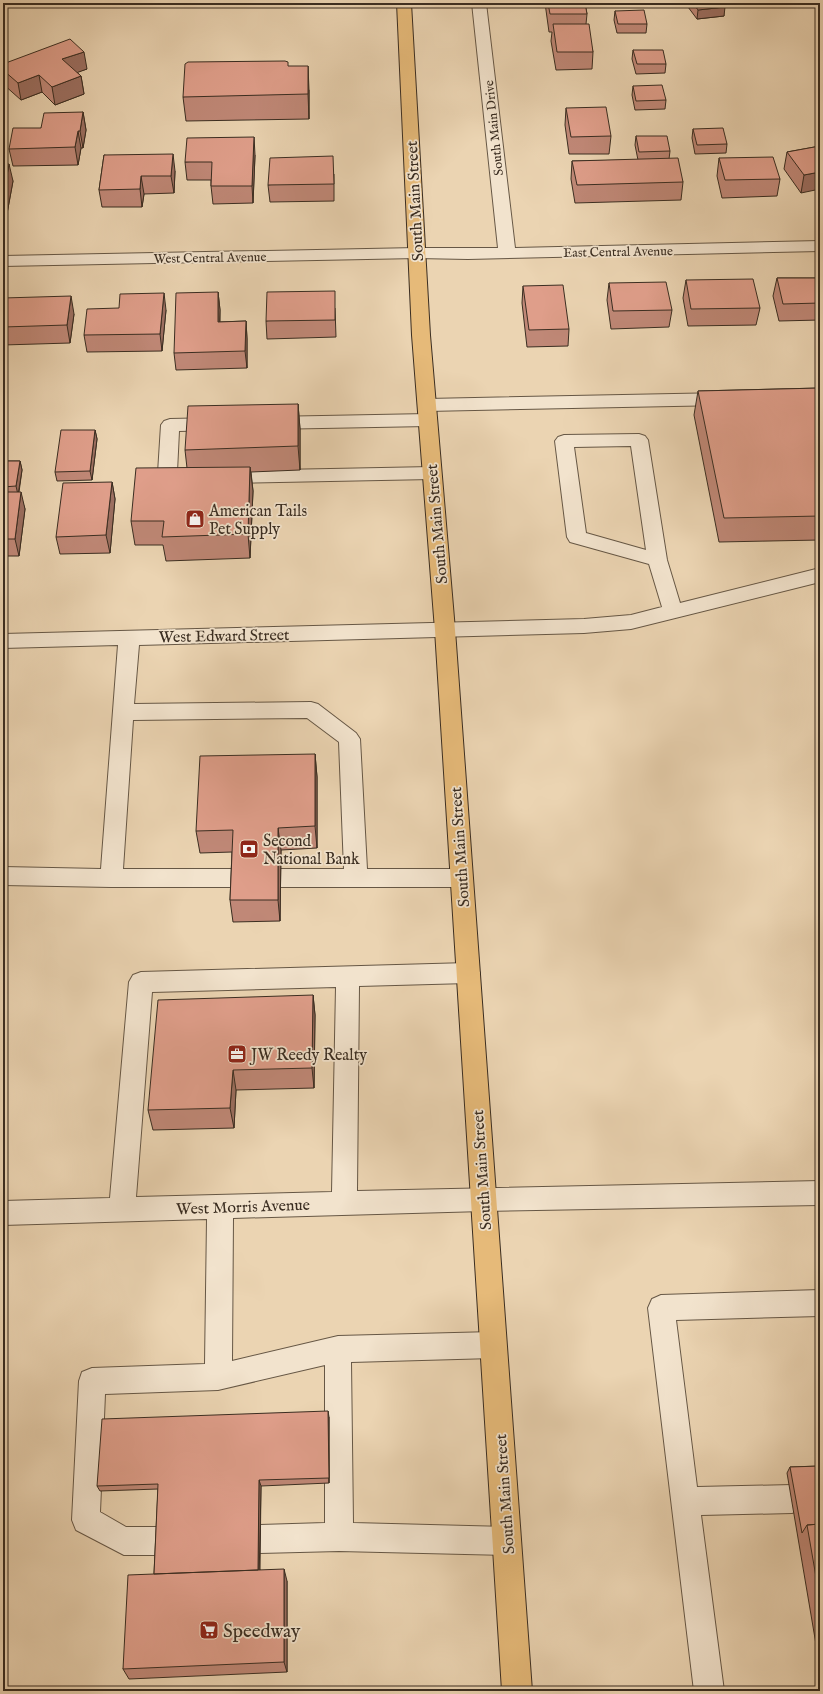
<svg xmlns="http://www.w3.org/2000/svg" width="823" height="1694" font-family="'IM FELL English',serif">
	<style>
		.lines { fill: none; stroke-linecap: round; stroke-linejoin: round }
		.minor-casing { stroke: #665745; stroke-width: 2 }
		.major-casing { stroke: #3a2d21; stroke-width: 2 }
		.minor { fill: #f2e3cd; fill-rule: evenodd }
		.major { fill: #e6ba79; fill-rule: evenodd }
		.wall { fill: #c08877; stroke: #3a2d21 }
		.shaded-wall { fill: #9c6f61; stroke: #3a2d21 }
		.building { fill: #df9e8a; stroke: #3a2d21 }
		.labels { text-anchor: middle; stroke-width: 3.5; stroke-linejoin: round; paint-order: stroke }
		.far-street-label { font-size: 13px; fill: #3a2d21; stroke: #f2e3cd }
		.street-label { font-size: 16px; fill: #3a2d21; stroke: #f2e3cd }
		.poi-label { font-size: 16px; fill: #3a2d21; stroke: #f2e3cd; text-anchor: start }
		.near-poi-label { font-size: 19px; fill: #3a2d21; stroke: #f2e3cd; text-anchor: start }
	</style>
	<rect width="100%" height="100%" fill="#ebd4b2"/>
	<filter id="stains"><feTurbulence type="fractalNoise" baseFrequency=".005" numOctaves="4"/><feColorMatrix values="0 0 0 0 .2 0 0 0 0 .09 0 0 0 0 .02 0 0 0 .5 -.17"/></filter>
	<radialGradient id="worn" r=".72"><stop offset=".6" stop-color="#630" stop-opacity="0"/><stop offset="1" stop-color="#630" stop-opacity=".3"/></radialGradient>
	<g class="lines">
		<!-- minor casing -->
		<g class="minor-casing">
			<path id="minor" d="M472 3H486L515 248 820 241V251L468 259 417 258 3 266V256L417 248H498Z
				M725 393 731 395 734 399 731 403 725 405 427 411 421 409 418 405 421 401 427 399Z
				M428 414 434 416 437 420 434 424 428 426 269 429 263 427 260 423 263 419 269 417Z
				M217 418 223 420 226 424 223 428 217 430 179 431 177 472 432 467 439 469 441 473 439 477 432 479 173 484C166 482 162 479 158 473L161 425 164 421 170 419Z
				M639 434 645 436 648 440 667 560 680 603 820 568V582L631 629 584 633 139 645 134 704 311 702 318 704 356 733 360 739 367 869H461L469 872 472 878 469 884 461 887H111L3 885V867L101 869 118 645 3 648V634L584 619 631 615 662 607 649 564 570 542 567 537 555 441 558 437 564 435ZM631 446 646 550 586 533 574 447ZM307 718 339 742 344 869H123L133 720Z
				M468 963 476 966 480 973 476 980 468 983 359 986 357 1191 820 1181V1205L483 1211 233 1218 232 1361 338 1336 493 1332 502 1336 506 1345 502 1354 493 1358 351 1362 353 1523 507 1527 517 1531 521 1541 517 1551 507 1555 339 1551 260 1553 250 1549 246 1539 250 1529 260 1525 325 1523V1365L218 1390 105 1394 100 1512 126 1527H158L168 1531 172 1541 168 1551 158 1555H124L76 1530 72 1520 79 1381 82 1372 92 1368 205 1364 207 1219 3 1225V1201L110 1198 129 982 133 975 141 972ZM336 987 332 1192 136 1197 152 992Z
				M820 1290V1316L676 1320 697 1487 792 1485 802 1489 806 1499 802 1509 792 1513 701 1515 724 1691H694L648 1308 652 1299 661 1295Z"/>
		</g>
		<!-- major casing -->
		<g class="major-casing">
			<path id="major" d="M397 3H411L430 335 455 630 532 1691H502L435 630 412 335Z"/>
		</g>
		<!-- minor -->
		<use href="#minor" class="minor"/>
		<!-- major -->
		<use href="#major" class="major"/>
	</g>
	<!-- wall -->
	<path class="wall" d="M545 3H585L587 14 586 24 593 52 592 69 556 70 551 41 552 32H549Z
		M689 3H723L724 16 697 19 688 7Z
		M615 11 647 24 646 33H617L614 20Z
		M633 50 666 64 665 73 636 74 632 59Z
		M3 64 87 69 77 72 81 76 84 94 55 105 42 92 21 100 3 84Z
		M288 66 309 90V119L186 121 183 97Z
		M633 86 666 100 665 109 635 110 632 95Z
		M566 108 611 136 609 154H569L565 125Z
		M83 112 86 130 83 148H81L78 165 13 166 9 149 41 128Z
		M693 129 727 144 726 153 695 154 692 138Z
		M636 136 670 151 669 159 683 182 681 200 575 203 571 179 572 161 638 160 635 145Z
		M820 146 801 193 784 169 787 152Z
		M104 155 175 171 174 193 144 194 142 207H102L99 190Z
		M255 155 253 203 213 204 211 186V180H187L185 162Z
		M719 158 780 179 777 196 722 198 717 176Z
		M3 164 13 181 6 219H3Z
		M334 174V201L270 202 268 185Z
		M777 278H820V320L779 321 773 296Z
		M686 280 760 308 756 325 688 326 683 298Z
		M609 283 672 310 669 327 611 329 607 300Z
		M523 286 569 329 568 346 527 347 522 303Z
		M218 292 220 310V322L246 321 247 339V368L176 370 174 353Z
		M3 298 74 314 70 343 3 345Z
		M335 308 336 337 267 339 266 321Z
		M166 310 162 351 87 352 84 335Z
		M820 388V540L719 542 694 415 698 391Z
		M298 404 300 429V470L251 472 253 491 250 558 166 561 163 545H135L131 521 187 468 185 450Z
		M95 430 97 439 92 480 57 481 55 472Z
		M3 461H20L22 470 19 492 25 509 19 556H3Z
		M112 482 115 499 110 553 60 554 56 537Z
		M315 754 317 777V848L281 850 280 921 233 922 230 900 232 852 200 853 196 831Z
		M313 995 315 1015 314 1088 236 1090 234 1128 153 1130 148 1110Z
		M329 1417V1483L261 1486 260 1570 287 1581V1672L129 1679 123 1669 154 1574 158 1489 100 1491 97 1486Z
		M820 1466V1668L787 1473 790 1467Z"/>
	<!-- shaded-wall -->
	<path class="shaded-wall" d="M725 7 724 16 697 19 698 10Z
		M84 52 87 69 65 77 62 59Z
		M308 66 309 90V119L308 94Z
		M39 75 42 92 21 100 18 83Z
		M81 76 84 94 55 105 52 87Z
		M83 112 86 130 83 148 80 131Z
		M78 131 81 148 78 165 75 147Z
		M254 137 255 155 253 203 252 186Z
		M173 154 175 171 174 193 171 176Z
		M9 164 13 181 6 219 3 204V199Z
		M820 172V189L801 193 804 175Z
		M141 176 144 194 142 207 140 189Z
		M218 292 220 310 219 339 218 322Z
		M164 293 166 310 162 351 160 334Z
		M71 296 74 314 70 343 67 325Z
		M246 321 247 339V368L245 351Z
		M298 404 300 429V470L298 446Z
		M95 430 97 439 92 480 90 471Z
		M20 461 22 470 18 495 16 486Z
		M250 467 253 491 250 558 248 534Z
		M112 482 115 499 110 553 106 535Z
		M21 492 25 509 19 556 15 539Z
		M315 754 317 777V848L315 826Z
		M278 828 281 850 280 921 278 900Z
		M313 995 315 1015 314 1088 312 1068Z
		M233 1070 236 1090 234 1128 230 1108Z
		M328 1411 329 1417V1483V1478Z
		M259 1480 261 1486 259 1582 258 1578Z
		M284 1569 287 1581V1672L284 1662Z"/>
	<!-- building -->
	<path class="building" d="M548 3H585L587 14H550Z
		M693 3H723L725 7 698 10Z
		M644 10 647 24H618L615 11Z
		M553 24H589L593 52H557Z
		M70 39 84 52 62 59 81 76 52 87 39 75 18 83 3 70V64Z
		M633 50H663L666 64H637Z
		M285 61 288 62V66H308V94L183 97 185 64 188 62Z
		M662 85 666 100 636 101 633 86Z
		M606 107 611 136 571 137 566 108Z
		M83 112 80 131H78L75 147 9 149 13 128H41L44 113Z
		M723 128 727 144 697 145 693 129Z
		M636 136H667L670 151 639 152Z
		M254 137 252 186H211L212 162H185L187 138Z
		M820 146V172L804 175 787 152Z
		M173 154 171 176H141L140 189 99 190 104 155Z
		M333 156 334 184 268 185 270 158Z
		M773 157 780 179 725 180 719 158Z
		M678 158 683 182 577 185 572 161Z
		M3 164H9L3 199Z
		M777 278H820V303L783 304Z
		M753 279 760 308 691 309 686 280Z
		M666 282 672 310 613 311 609 283Z
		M563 285 569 329 529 330 523 286Z
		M335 291V320L266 321 267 292Z
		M218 292V322L246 321 245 351 174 353 176 293Z
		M164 293 160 334 84 335 87 309 119 308 120 294Z
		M71 296 67 325 3 327V298Z
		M820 388V516L724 518 698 391Z
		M298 404V446L185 450 188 406Z
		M61 430H95L90 471 55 472Z
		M3 461H20L16 486 3 487Z
		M250 467 248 534 162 537 164 521H131L136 468Z
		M112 482 106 535 56 537 63 483Z
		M3 492H21L15 539H3Z
		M315 754V826L278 828V900H230L233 830 196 831 200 756Z
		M313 995 312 1068 233 1070 230 1108 148 1110 158 1000Z
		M328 1411 329 1478 259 1480 258 1570 154 1574 158 1484 97 1486 102 1419Z
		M820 1466V1524L807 1525 802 1533 790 1467Z
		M820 1524V1600L807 1525Z
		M284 1569V1662L123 1669 128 1575Z"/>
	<!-- icons -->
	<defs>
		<g id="shop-square" transform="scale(1)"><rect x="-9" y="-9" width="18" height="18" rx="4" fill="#8f2418" stroke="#f2e3cd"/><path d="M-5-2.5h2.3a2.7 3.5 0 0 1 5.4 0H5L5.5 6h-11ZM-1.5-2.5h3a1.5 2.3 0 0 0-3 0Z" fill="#fff"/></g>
		<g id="bank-square" transform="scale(1)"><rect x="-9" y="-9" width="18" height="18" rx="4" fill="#8f2418" stroke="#f2e3cd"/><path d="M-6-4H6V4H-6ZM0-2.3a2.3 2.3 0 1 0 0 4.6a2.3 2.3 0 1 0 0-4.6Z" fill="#fff"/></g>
		<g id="office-square" transform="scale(1)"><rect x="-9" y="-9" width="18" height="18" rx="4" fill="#8f2418" stroke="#f2e3cd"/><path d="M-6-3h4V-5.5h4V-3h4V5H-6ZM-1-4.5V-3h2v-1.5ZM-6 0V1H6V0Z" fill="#fff"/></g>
		<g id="supermarket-square" transform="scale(1)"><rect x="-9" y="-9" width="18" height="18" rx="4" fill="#8f2418" stroke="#f2e3cd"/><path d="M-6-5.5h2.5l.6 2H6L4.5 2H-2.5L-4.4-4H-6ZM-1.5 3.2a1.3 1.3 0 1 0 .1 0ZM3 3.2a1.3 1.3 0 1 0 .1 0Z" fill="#fff"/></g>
	</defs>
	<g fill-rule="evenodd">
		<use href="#shop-square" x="195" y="519"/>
		<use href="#bank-square" x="249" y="849"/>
		<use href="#office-square" x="237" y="1054"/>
		<use href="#supermarket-square" x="209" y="1630"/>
	</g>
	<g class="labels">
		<!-- far-street labels -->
		<g class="far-street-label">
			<text transform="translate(493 128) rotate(-96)" y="5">South Main Drive</text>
			<text transform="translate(618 251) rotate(-1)" y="5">East Central Avenue</text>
			<text transform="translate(210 257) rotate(-1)" y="5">West Central Avenue</text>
		</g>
		<!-- street labels -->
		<g class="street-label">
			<text transform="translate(414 201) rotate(-93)" y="6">South Main Street</text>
			<text transform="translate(436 524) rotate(-95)" y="6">South Main Street</text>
			<text transform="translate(224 635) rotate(-1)" y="6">West Edward Street</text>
			<text transform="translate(459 847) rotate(-94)" y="6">South Main Street</text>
			<text transform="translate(481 1170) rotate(-94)" y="6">South Main Street</text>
			<text transform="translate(243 1206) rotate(-2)" y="6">West Morris Avenue</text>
			<text transform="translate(504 1494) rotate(-94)" y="6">South Main Street</text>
		</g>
		<!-- poi labels -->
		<g class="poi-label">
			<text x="209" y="516">American Tails<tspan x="209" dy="18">Pet Supply</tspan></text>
			<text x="263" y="846">Second<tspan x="263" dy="18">National Bank</tspan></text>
			<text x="251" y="1060">JW Reedy Realty</text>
		</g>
		<!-- near-poi labels -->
		<g class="near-poi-label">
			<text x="223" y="1637">Speedway</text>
		</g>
	</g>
	<!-- margin -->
	<rect width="823" height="1694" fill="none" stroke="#ebd4b2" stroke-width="16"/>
	<rect x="4" y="4" width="815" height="1686" fill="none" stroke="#3a2d21" stroke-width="2"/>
	<rect x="8" y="8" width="807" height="1678" fill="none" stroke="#3a2d21"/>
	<rect width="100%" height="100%" filter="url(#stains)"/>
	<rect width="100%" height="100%" fill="url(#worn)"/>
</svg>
